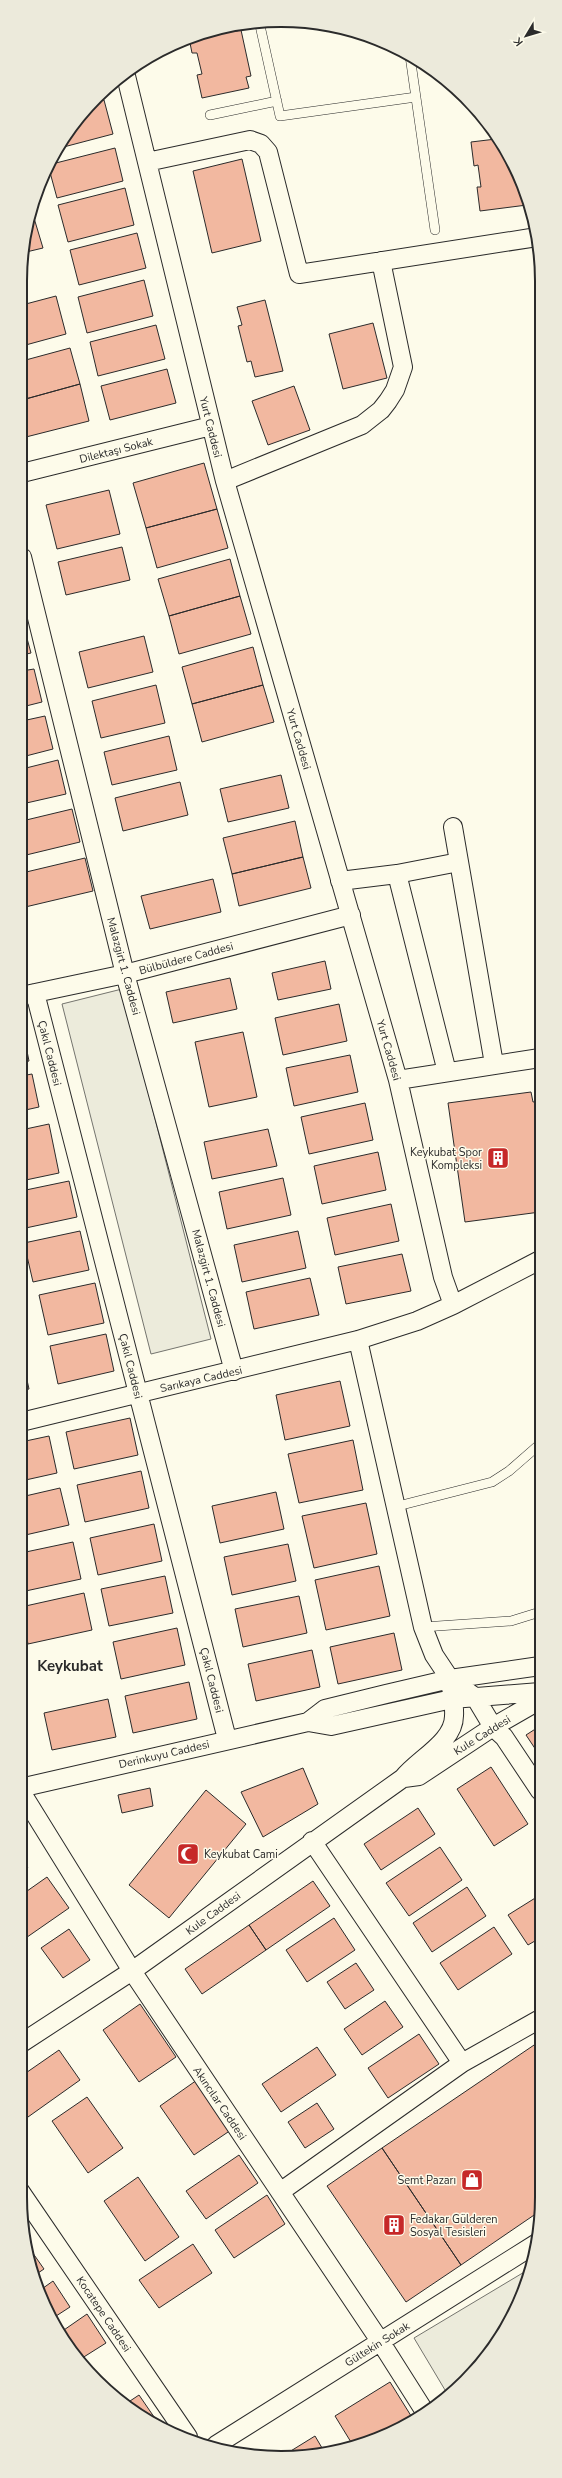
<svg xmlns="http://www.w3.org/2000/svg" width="562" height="2478" font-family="'Nunito Sans',sans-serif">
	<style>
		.green { fill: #ecebdb; stroke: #74746e }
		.building { fill: #f2b8a0; stroke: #2b2b2b }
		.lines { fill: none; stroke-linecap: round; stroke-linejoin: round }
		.service-casing { stroke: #2b2b2b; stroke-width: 10 }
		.minor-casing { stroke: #2b2b2b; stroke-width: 20 }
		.service { stroke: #fdfbea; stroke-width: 9 }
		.minor { stroke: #fdfbea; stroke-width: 18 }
		.labels { text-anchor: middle; stroke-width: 3; stroke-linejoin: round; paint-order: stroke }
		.street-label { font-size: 11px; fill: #2b2b2b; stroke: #fdfbea }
		.poi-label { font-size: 11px; fill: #2b2b2b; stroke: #fdfbea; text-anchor: end }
		.district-label { font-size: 15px; font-weight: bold; fill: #2b2b2b; stroke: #fdfbea }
		.rim { fill: none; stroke: #2b2b2b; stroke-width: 2 }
	</style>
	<rect width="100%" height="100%" fill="#fdfbea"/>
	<!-- green -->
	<path class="green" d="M122 989 211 1339 151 1354 62 1004Z
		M531 2268 528 2281 507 2328 448 2395 414 2338Z"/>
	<!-- building -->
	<path class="building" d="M235 25 236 31 241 30 251 76 246 77 249 88 202 98 197 75 202 74 197 53H192L189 38 214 29Z
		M104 100 113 134 56 149 85 109 91 103Z
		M496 139 515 166 527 205 480 211 477 187H481L478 165 474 166 471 142Z
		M115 148 123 181 57 198 48 165Z
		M242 159 261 241 212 253 193 171Z
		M125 188 134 225 68 242 58 205Z
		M31 208 43 248 22 253V247Z
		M137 233 146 268 79 285 70 250Z
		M144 280 153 316 87 333 78 297Z
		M56 296 66 334 22 346V305Z
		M265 300 283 371 255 377 251 361 247 362 238 326 242 325 237 307Z
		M373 323 387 378 343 389 329 334Z
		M156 325 165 359 98 376 90 342Z
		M70 348 80 384 22 400V361Z
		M167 369 176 403 110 420 101 386Z
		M80 384 89 421 22 438V400Z
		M294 386 310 430 268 445 252 401Z
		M204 463 217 509 146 528 133 483Z
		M109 490 120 534 57 549 46 505Z
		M217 509 228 548 157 568 146 528Z
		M122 547 130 580 66 595 58 562Z
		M230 559 240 596 169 616 158 579Z
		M240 596 251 634 179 654 169 616Z
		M22 620 31 653 22 655Z
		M144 636 153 672 88 688 79 652Z
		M253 647 263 685 192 704 182 667Z
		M34 669 42 702 22 707V671Z
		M156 685 165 723 101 738 92 701Z
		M263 685 274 722 202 742 192 704Z
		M45 716 53 749 22 757V721Z
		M169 736 177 770 112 785 104 752Z
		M58 760 66 794 22 804V769Z
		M281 775 289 808 228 822 220 789Z
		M180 782 188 815 123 831 115 798Z
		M72 809 80 842 22 856V821Z
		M295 821 303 857 232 874 223 838Z
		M303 857 311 888 239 906 232 874Z
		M85 858 93 891 21 908 22 873Z
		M213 879 221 912 150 929 141 896Z
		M325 961 331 989 278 1000 272 973Z
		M230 978 237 1009 173 1023 166 992Z
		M339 1004 347 1041 283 1055 275 1018Z
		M22 1026 29 1061 21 1063V1027Z
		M243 1032 257 1097 209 1107 195 1042Z
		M350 1055 358 1092 294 1106 286 1068Z
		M32 1074 39 1107 21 1111V1076Z
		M531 1092 533 1102 540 1101V1212L465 1222 448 1103Z
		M365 1103 373 1140 309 1154 301 1117Z
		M49 1124 59 1173 21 1181V1130Z
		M268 1129 277 1166 212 1179 204 1142Z
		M378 1152 386 1190 322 1204 314 1166Z
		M283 1178 291 1215 227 1229 219 1192Z
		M69 1181 77 1217 21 1229V1191Z
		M391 1204 399 1241 335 1255 327 1218Z
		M80 1231 89 1270 33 1282 24 1243Z
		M298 1231 306 1268 242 1282 234 1245Z
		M402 1254 411 1291 346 1304 338 1267Z
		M310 1278 319 1315 254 1329 246 1292Z
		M95 1283 104 1323 48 1335 39 1295Z
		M106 1334 114 1371 58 1384 50 1346Z
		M21 1353 29 1389 21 1391Z
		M340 1381 350 1426 285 1440 276 1395Z
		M130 1418 138 1455 74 1469 66 1432Z
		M49 1436 57 1473 21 1481V1442Z
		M353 1440 363 1490 299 1503 288 1454Z
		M141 1471 149 1508 85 1522 77 1485Z
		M60 1488 69 1525 21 1536V1497Z
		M276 1492 284 1529 220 1543 212 1506Z
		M366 1503 377 1554 314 1568 302 1516Z
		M154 1524 162 1561 98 1575 90 1538Z
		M73 1542 81 1579 21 1592V1553Z
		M288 1544 296 1581 232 1595 224 1557Z
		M379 1566 390 1616 326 1630 315 1580Z
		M165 1576 173 1613 109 1626 101 1589Z
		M84 1593 92 1630 28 1644 21 1607Z
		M299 1596 307 1633 243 1647 235 1609Z
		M177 1628 185 1665 121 1679 113 1642Z
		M394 1633 402 1670 338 1684 330 1647Z
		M312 1650 320 1687 256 1701 248 1664Z
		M189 1682 197 1719 133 1733 125 1696Z
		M108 1699 116 1737 52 1750 44 1713Z
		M540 1726V1756L526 1735Z
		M491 1767 528 1824 494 1846 457 1789Z
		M303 1768 318 1804 263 1837 241 1792Z
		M150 1788 153 1806 122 1813 118 1795Z
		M206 1790 246 1824 169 1918 129 1885Z
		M418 1808 435 1834 381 1870 364 1844Z
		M440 1847 462 1880 409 1916 386 1883Z
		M20 1858 28 1868 20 1873Z
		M47 1877 69 1908 20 1942V1896Z
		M313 1881 330 1906 266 1950 249 1925Z
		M467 1887 486 1916 432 1952 413 1923Z
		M540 1895V1938L528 1945 508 1915Z
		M334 1918 355 1950 307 1982 286 1950Z
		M249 1925 266 1950 202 1994 185 1969Z
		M494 1927 512 1954 458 1990 440 1963Z
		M69 1929 90 1960 63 1978 41 1948Z
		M356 1963 374 1990 345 2009 327 1982Z
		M385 2001 403 2027 362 2055 344 2029Z
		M140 2004 176 2057 139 2082 103 2030Z
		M419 2034 439 2064 388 2098 368 2068Z
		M540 2041V2211L461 2265 382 2148Z
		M317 2047 336 2075 281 2112 262 2084Z
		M59 2050 80 2080 28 2117 20 2106V2077Z
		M197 2080 231 2130 194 2155 160 2106Z
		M87 2097 123 2148 88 2173 52 2121Z
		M317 2103 334 2129 305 2148 288 2122Z
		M382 2148 461 2265 406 2302 327 2186Z
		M239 2155 258 2183 206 2219 186 2191Z
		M138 2177 179 2237 145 2261 104 2201Z
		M267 2195 285 2224 234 2258 215 2230Z
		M193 2244 212 2273 159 2308 139 2280Z
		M30 2249 44 2269 35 2275Z
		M53 2281 70 2307 53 2318 39 2291Z
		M87 2314 106 2343 79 2360 61 2332Z
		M390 2382 413 2419 365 2444 354 2447 335 2416Z
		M139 2395 163 2430 124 2405Z
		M315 2436 325 2453 281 2457Z"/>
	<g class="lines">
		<!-- service casing -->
		<g class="service-casing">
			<path id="service" d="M259 21 280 116 416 97
				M410 56 435 230
				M210 115 277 101
				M394 1507 492 1482 509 1471 540 1444
				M423 1627 511 1621 540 1612"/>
		</g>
		<!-- minor casing -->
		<g class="minor-casing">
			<path id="minor" d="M147 162 250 140 261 144 268 152 299 274 537 237
				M22 473 211 426
				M225 481 362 425 381 410 388 401 395 390 403 367 381 261
				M22 557 125 974 234 1371
				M453 827 494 1064
				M397 874 447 1072
				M340 881 397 874 459 862
				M35 993 227 1739
				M21 996 125 974 351 915
				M398 1080 540 1058
				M453 1305 540 1260
				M358 1340 423 1627 434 1655 450 1679 475 1697 493 1727 504 1737 540 1791
				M21 1422 358 1340 417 1321 453 1305 443 1277 398 1080 225 481 125 72
				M308 1722 325 1709 386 1694 450 1679 540 1666
				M404 1778 419 1776 493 1727 540 1700
				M20 1788 308 1722 331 1726 452 1699 540 1692
				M20 1790 132 1971 380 2341 425 2412
				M312 1841 462 2063
				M20 2044 132 1971 403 1778C418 1759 454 1742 454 1716 455 1704 451 1691 450 1679
				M20 2191 188 2437
				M280 2192 462 2063 540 2019
				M216 2445 537 2243"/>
		</g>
		<!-- service -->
		<use href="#service" class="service"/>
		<!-- minor -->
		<use href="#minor" class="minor"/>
	</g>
	<!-- icons -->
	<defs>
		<g id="building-square" transform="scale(1.15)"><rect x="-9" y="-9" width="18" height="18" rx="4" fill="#c62828" stroke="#fdfbea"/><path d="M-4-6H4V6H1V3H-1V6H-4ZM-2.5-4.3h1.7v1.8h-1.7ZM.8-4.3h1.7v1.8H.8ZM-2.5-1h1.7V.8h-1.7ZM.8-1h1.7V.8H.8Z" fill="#fff"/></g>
		<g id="mosque-square" transform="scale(1.15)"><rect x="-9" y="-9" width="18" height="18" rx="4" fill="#c62828" stroke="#fdfbea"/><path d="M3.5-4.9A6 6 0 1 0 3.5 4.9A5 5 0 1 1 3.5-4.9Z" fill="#fff"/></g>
		<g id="shop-square" transform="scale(1.15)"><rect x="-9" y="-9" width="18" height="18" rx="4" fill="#c62828" stroke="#fdfbea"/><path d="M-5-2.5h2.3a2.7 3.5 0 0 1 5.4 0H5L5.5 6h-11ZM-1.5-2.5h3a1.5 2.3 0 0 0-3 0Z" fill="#fff"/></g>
	</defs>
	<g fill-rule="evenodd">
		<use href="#building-square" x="498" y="1158"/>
		<use href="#mosque-square" x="188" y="1854"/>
		<use href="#shop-square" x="472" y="2180"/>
		<use href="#building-square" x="394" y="2225"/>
	</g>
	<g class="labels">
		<!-- street labels -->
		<g class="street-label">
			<text transform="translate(211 427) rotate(76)" y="4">Yurt Caddesi</text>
			<text transform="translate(116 450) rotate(-14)" y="4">Dilektaşı Sokak</text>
			<text transform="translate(299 739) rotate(74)" y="4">Yurt Caddesi</text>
			<text transform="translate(186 958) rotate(-15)" y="4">Bülbüldere Caddesi</text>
			<text transform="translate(124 966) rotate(75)" y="4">Malazgirt 1. Caddesi</text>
			<text transform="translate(389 1050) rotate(74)" y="4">Yurt Caddesi</text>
			<text transform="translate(50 1053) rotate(76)" y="4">Çakıl Caddesi</text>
			<text transform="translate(209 1278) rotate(75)" y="4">Malazgirt 1. Caddesi</text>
			<text transform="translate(131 1366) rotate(76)" y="4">Çakıl Caddesi</text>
			<text transform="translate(201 1379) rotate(-13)" y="4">Sarıkaya Caddesi</text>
			<text transform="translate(212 1680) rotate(76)" y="4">Çakıl Caddesi</text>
			<text transform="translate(482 1735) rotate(-32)" y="4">Kule Caddesi</text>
			<text transform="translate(164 1754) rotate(-13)" y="4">Derinkuyu Caddesi</text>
			<text transform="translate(213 1913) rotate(-36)" y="4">Kule Caddesi</text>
			<text transform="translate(220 2103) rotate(56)" y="4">Akıncılar Caddesi</text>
			<text transform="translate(104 2314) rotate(56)" y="4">Kocatepe Caddesi</text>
			<text transform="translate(377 2344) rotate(-32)" y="4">Gültekin Sokak</text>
		</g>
		<!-- poi labels -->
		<g class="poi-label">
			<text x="482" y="1156">Keykubat Spor<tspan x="482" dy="13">Kompleksi</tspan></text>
			<text x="204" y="1858" text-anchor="start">Keykubat Cami</text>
			<text x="456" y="2184">Semt Pazarı</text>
			<text x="410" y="2223" text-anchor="start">Fedakar Gülderen<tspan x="410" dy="13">Sosyal Tesisleri</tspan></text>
		</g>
		<!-- district labels -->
		<g class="district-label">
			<text x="70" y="1671">Keykubat</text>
		</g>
	</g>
	<!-- crop -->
	<path d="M0 0H562V2478H0ZM281 27H281A254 254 0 0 1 535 281V2197A254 254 0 0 1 281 2451H281A254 254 0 0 1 27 2197V281A254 254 0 0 1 281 27Z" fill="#eceadb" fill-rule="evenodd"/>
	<path class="rim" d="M281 27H281A254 254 0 0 1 535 281V2197A254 254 0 0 1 281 2451H281A254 254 0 0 1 27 2197V281A254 254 0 0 1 281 27Z"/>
	<!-- north arrow -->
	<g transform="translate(526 36) rotate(232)" stroke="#fdfbea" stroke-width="3" paint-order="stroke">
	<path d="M0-3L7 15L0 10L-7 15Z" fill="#2b2b2b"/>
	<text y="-6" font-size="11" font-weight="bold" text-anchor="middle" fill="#2b2b2b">K</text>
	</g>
</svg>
